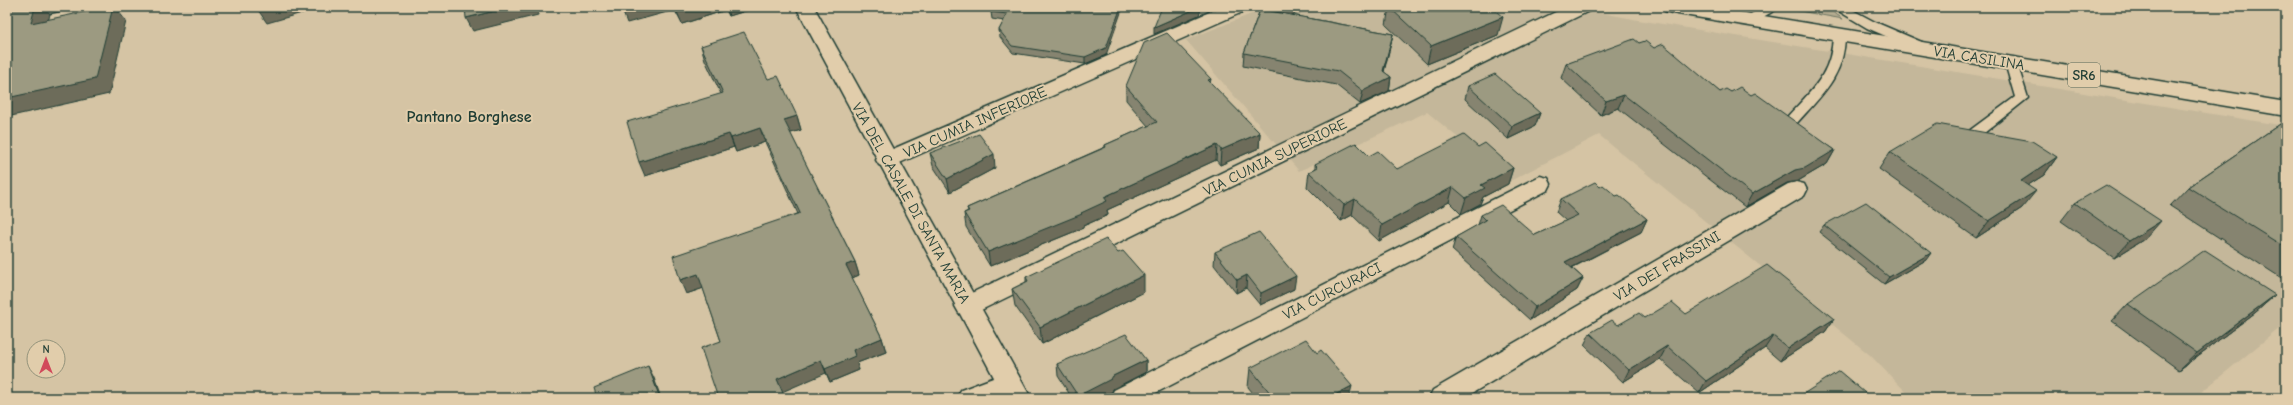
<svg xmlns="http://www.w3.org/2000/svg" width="2293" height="405" font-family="'Comic Neue',sans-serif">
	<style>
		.built { fill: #c4b79a }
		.green { fill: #b4ab8f; stroke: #6a7462 }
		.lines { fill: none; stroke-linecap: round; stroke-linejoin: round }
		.lane-casing { stroke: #1f3d34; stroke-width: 3 }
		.street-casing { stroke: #1f3d34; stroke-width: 3 }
		.secondary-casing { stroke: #1f3d34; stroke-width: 3 }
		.primary-casing { stroke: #1f3d34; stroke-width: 3 }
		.lane { fill: #e1cdab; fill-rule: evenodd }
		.street { fill: #e1cdab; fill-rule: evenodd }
		.secondary { fill: #e1cdab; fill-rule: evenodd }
		.primary { fill: #e1cdab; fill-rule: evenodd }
		.wall { fill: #86846f; stroke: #1f3d34 }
		.shaded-wall { fill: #6d6c5a; stroke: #1f3d34 }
		.building { fill: #9c9a81; stroke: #1f3d34 }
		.labels { text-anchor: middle; stroke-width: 4; stroke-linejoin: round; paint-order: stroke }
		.shield { fill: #e1cdab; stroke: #596858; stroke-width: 1 }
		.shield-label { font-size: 14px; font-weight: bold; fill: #1f3d34 }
		.street-label { font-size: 15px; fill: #1f3d34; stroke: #e1cdab }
		.neighbourhood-label { font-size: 16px; font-weight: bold; fill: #1f3d34; stroke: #e1cdab }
	</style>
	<rect width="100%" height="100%" fill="#d5c4a4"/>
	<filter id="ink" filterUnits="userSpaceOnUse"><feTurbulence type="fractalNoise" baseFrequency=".025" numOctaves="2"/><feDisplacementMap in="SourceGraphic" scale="8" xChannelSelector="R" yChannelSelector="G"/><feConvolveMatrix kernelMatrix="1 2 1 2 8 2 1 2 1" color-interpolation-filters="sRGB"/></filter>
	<g filter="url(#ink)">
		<!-- built -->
		<path class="built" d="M1269 7H1571L1638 20 2286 126V323L2194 398H1912L1870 355 1599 135 1510 181 1427 112 1299 171 1186 40Z"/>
		<!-- green -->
		<path class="green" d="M1794 7H1826L1843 19 1794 10Z"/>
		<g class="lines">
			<!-- lane casing -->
			<g class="lane-casing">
				<path id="lane" d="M41 7H65L59 11 7 22V14Z
					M1765 7H1781L1752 23H1744L1742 20 1744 17Z
					M1832 7H1847L1875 22 1924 43 1926 46 1924 49H1916L1867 28Z
					M1839 31 1845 35C1845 75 1822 95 1797 123H1787L1785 120 1787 117C1812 90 1832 74 1833 35Z
					M2011 59 2017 63 2028 98 1979 137H1969L1967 134 1969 131 2015 97 2005 63Z"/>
			</g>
			<!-- street casing -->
			<g class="street-casing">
				<path id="street" d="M1221 7H1247L1245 11 895 165 887 168 879 165 876 160 879 155Z
					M1566 7H1591L1589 11 975 313 967 315 959 313 955 306 959 299Z
					M1540 176 1548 178 1551 184 1548 190 1146 398H1110L1114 390Z
					M1796 182 1804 184 1807 190 1804 196 1464 398H1429L1433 390 1788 184Z
					M1009 372 1018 375 1021 382 1018 389 997 398H957L961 390Z"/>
			</g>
			<!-- secondary casing -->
			<g class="secondary-casing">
				<path id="secondary" d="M796 7H814L1031 398H1005Z"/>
			</g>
			<!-- primary casing -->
			<g class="primary-casing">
				<path id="primary" d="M1663 7H1709L2286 102V116L1672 13 1665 11Z"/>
			</g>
			<!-- lane -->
			<use href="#lane" class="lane"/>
			<!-- street -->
			<use href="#street" class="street"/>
			<!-- secondary -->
			<use href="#secondary" class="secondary"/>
			<!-- primary -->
			<use href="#primary" class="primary"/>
		</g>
		<!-- wall -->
		<path class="wall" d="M673 7H754L755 8 729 16 726 10 682 24Z
			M993 7 1106 55 1085 64 1013 53 1000 37 999 30 1004 21 992 19 991 12Z
			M1261 7H1312L1292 15 1393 34 1390 47 1384 72 1391 77 1389 91 1360 104 1336 85 1243 66 1244 53Z
			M1389 7 1498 35 1427 64 1386 25Z
			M1639 43 1654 48 1720 92H1731L1751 95 1835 150 1827 164 1798 181 1787 183 1745 207 1618 108 1601 115 1561 78 1566 64Z
			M701 46 768 79 797 116 801 130 790 133 855 262 859 275 852 278 882 338 886 352 857 363 859 370 830 382 826 373 721 341 703 288 686 294 798 214 765 142 736 152 734 147 645 176 721 94 705 60Z
			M1211 79 1210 83 1260 133 1259 148 1220 165 1216 160 1107 210 1108 215 1083 226V228L990 266 966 227 964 213 968 211 967 208 1105 147V145L1148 126 1126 100V86Z
			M1468 86 1540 113 1535 126 1508 139 1465 99Z
			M2286 120V281L2170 206 2188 187Z
			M1478 147 1513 168 1508 184 1483 197 1480 204 1461 214 1449 202 1379 241 1352 215 1341 221 1307 187 1309 172 1315 169V164L1369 156 1397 169Z
			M1890 152 2057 157 2044 175 2028 185 2022 208 1976 238 1879 169Z
			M930 153 995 168 950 192 933 166Z
			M1600 187 1616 196 1647 219 1641 232 1572 268 1583 278 1577 290 1530 320 1452 250 1456 237 1478 225 1481 215 1535 235 1566 221 1556 212 1561 199Z
			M2075 203 2146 238 2114 258 2061 221Z
			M1824 225 1926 260 1884 284 1819 232Z
			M1215 252 1294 289 1260 305 1246 288 1236 293 1214 265Z
			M1118 253 1144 292 1042 344 1015 306 1012 289 1026 282V277Z
			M2275 295 2256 312 2179 370 2112 321 2128 304Z
			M1686 314 1834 319 1825 332 1780 361 1765 348 1699 393 1660 359 1623 382 1584 345 1590 333 1645 318Z
			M1146 360V372L1113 389 1112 392 1099 398H1072L1058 376 1057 364Z
			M1250 368 1349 398H1257L1248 387Z"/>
		<!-- shaded-wall -->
		<path class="shaded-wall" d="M23 7H44L50 14 44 39 31 23Z
			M113 7H115L126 21 109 94 7 117V98Z
			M268 7H323L267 23 258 10Z
			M511 7H537L538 15 473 31 466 18Z
			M633 7H670L671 11 627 23 622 10Z
			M675 7H725L726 10 682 24Z
			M726 7H754L755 8 729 16Z
			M1121 7H1123L1106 55 1085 64V57Z
			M1200 7H1202L1199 15 1154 34V27Z
			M1280 7H1312L1269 24 1270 11Z
			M1503 17 1498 35 1427 64 1431 46Z
			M1393 34 1390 47 1381 82 1391 77 1389 91 1360 104 1363 91 1383 71Z
			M1624 95 1618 108 1601 115 1606 101Z
			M1540 113 1535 126 1508 139 1512 126Z
			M797 116 801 130 788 134 784 120Z
			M760 128 765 142 736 152 731 138Z
			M1260 133 1259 148 1220 165 1221 150Z
			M729 134 734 147 645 176 639 162Z
			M1217 145 1216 160 1107 210 1108 215 1083 226V228L990 266 988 252 1081 213 1104 197Z
			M1835 150 1827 164 1798 181 1787 183 1745 207 1752 194 1795 170Z
			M994 154 995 168 950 192 947 179Z
			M2057 157 2044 175 2008 198 2021 181Z
			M1513 168 1508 184 1483 197 1480 204 1461 214 1466 198 1481 185Z
			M1453 187 1449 202 1379 241 1382 225Z
			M2036 191 2022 208 1976 238 1989 221Z
			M1355 199 1352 215 1341 221 1344 205Z
			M1647 219 1641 232 1559 274 1565 262Z
			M2161 221 2146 238 2114 258 2129 241Z
			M1931 253 1926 260 1884 284 1889 277Z
			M855 262 859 275 850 279 846 265Z
			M698 274 704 288 686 294 680 280Z
			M1144 275V292L1042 344 1040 327Z
			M1247 275 1246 288 1236 293 1237 280Z
			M1296 276 1294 289 1260 305 1261 293Z
			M1583 278 1577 290 1530 320 1535 307Z
			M2275 295 2256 312 2179 370 2197 353Z
			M1834 319 1825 332 1780 361 1788 348Z
			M1773 336 1765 348 1699 393 1706 381Z
			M882 338 886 352 857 363 859 370 830 382 825 369 853 350Z
			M1667 346 1660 359 1623 382 1629 370Z
			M821 360 826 373 782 392 777 379Z
			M1146 360V372L1113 389 1112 392 1099 398H1078V396L1113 376Z
			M648 366 654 378 661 398H660Z
			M1352 386 1349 398H1329Z"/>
		<!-- building -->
		<path class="building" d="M7 7H35L31 23 108 7H113L95 79 7 98Z
			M258 7H268L258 10Z
			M465 7H511L466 18Z
			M621 7H633L622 10Z
			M993 7H1121L1106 48 1085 57 1012 46 999 30 1007 14 991 12Z
			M1162 7H1200L1154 27Z
			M1261 7H1280L1270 11 1393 34 1383 71 1391 77 1363 91 1338 71 1244 53Z
			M1389 7H1491L1503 17 1431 46Z
			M744 32 768 79 778 76 797 116 784 120 855 262 846 265 882 338 853 350 855 356 825 369 821 360 777 379 785 398H718L701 348 721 341 698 274 680 280 673 256 800 213 760 128 731 138 729 134 639 162 627 122 723 93 701 46Z
			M1167 33 1211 79 1208 80 1260 133 1221 150 1217 145 1104 197 1107 201 1081 213 1082 214 988 252 964 213 969 211 967 208 1106 147 1105 145 1157 122 1126 86 1144 43Z
			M1634 39 1639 43 1645 41 1654 48 1663 44 1720 92 1726 89 1731 92 1740 87 1751 95 1755 93 1835 150 1805 168 1795 170 1752 194 1624 95 1606 101 1566 64Z
			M1495 74 1540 113 1512 126 1468 86Z
			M2286 120V248L2188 187Z
			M1937 124 2032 141 2057 157 2021 181 2036 191 1989 221 1890 152Z
			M979 134 994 154 947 179 930 153Z
			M1464 135 1478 147 1485 143 1513 168 1481 185 1485 188 1466 198 1453 187 1382 225 1355 199 1344 205 1309 172 1318 167 1315 164 1356 143 1369 156 1378 151 1397 169Z
			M1595 182 1600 187 1603 185 1616 196 1619 195 1647 219 1565 262 1583 278 1535 307 1456 237 1486 220 1481 215 1501 205 1535 235 1578 215 1561 199Z
			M2106 185 2161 221 2129 241 2075 203Z
			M1866 202 1931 253 1889 277 1824 225Z
			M1259 232 1296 276 1261 293 1247 275 1237 280 1215 252Z
			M1106 239 1118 253 1123 251 1144 275 1040 327 1012 289 1028 281 1026 277Z
			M2205 250 2275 295 2197 353 2128 304Z
			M1767 265 1834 319 1788 348 1773 336 1706 381 1667 346 1629 370 1590 333 1612 320 1618 325 1639 313 1645 318 1672 302 1686 314Z
			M1126 334 1146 360 1113 376 1111 379 1078 396 1057 364Z
			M1306 339 1317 353 1321 350 1352 386 1329 398H1267L1265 396 1271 394 1250 368Z
			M648 366 660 398H597L594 388Z
			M1839 371 1871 398H1797Z
			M1577 394 1581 398H1571Z"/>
	</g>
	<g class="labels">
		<!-- shield labels -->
		<rect class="shield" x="2068" y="63" width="32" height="24" rx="3"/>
		<g class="shield-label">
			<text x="2084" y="80">SR6</text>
		</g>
		<!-- street labels -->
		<g class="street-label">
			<text transform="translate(1979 58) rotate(9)" y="5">VIA CASILINA</text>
			<text transform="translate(975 122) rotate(-24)" y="5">VIA CUMIA INFERIORE</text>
			<text transform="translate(1275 157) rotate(-26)" y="5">VIA CUMIA SUPERIORE</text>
			<text transform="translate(911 203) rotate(61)" y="5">VIA DEL CASALE DI SANTA MARIA</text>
			<text transform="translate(1667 266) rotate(-31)" y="5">VIA DEI FRASSINI</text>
			<text transform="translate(1332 291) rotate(-27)" y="5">VIA CURCURACI</text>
		</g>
		<!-- neighbourhood labels -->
		<g class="neighbourhood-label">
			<text x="469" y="122">Pantano Borghese</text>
		</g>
	</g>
	<!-- margin -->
	<rect width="2293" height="405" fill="none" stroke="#e1cdab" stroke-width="24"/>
	<rect x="12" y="12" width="2269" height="381" fill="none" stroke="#1f3d34" stroke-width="1.5" filter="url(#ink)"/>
	<!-- north arrow -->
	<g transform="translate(46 359)"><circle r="19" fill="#e1cdab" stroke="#93937b"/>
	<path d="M0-3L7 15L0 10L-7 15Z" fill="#d1495b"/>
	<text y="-6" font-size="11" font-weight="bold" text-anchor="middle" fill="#1f3d34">N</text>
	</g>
</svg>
